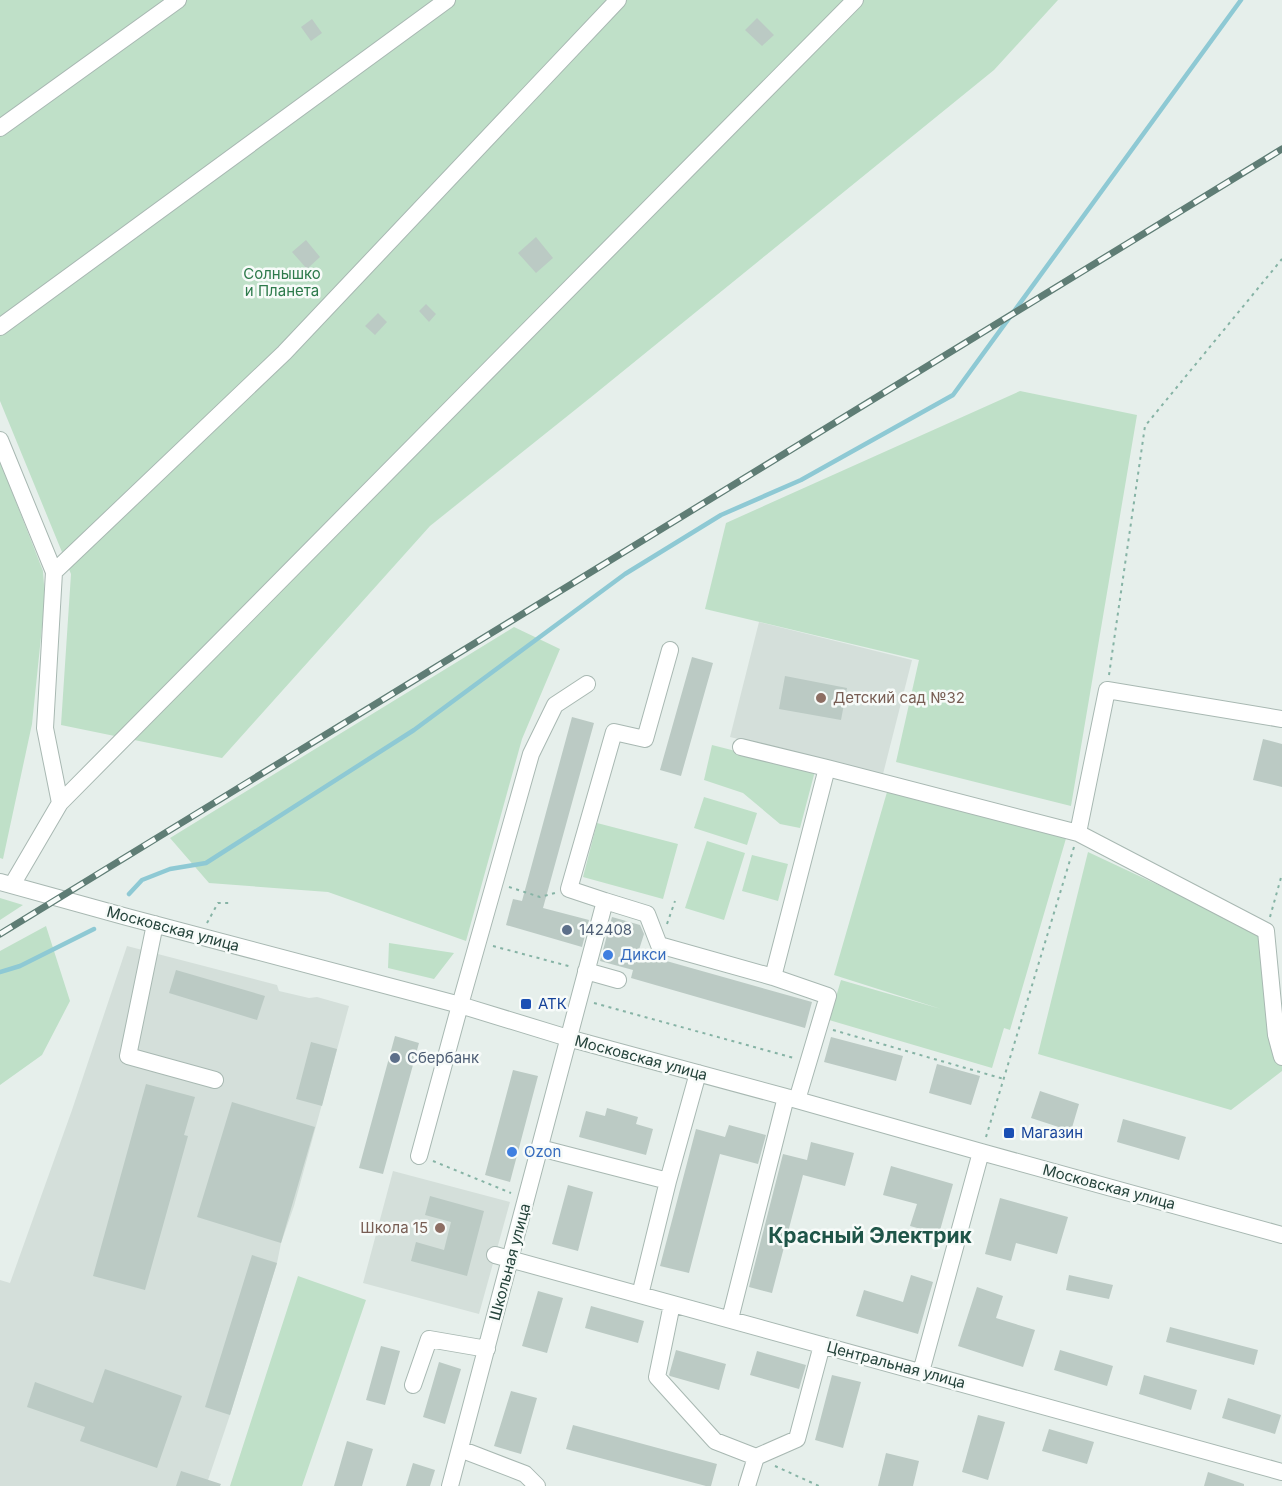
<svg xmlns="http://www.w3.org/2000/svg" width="1282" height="1486" font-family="Inter,sans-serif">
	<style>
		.built { fill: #d4dfda }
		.green { fill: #bfe0c8 }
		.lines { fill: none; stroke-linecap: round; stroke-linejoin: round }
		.stream { stroke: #8ec9d4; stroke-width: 4.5 }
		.building { fill: #bbcac4 }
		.minor-casing { stroke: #a8b8b2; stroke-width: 18 }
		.path { stroke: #86b3a5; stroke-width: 2; stroke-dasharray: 3 4.5; stroke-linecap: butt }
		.minor { stroke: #fff; stroke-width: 16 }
		.rail-casing { stroke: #5f7d75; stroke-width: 7 }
		.rail { stroke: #f7fbf9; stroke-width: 4.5; stroke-dasharray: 14; stroke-linecap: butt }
		.education-dot { fill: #8d6e63; stroke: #f7fbf9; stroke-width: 2 }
		.service-dot { fill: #5c6f8a; stroke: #f7fbf9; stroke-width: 2 }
		.shop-dot { fill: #3f7fe0; stroke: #f7fbf9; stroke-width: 2 }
		.transit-dot { fill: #1a4fb4; stroke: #f7fbf9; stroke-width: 2 }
		.labels { text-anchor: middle; stroke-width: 5; stroke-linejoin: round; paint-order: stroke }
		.park-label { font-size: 15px; fill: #2d7a4b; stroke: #f7fbf9 }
		.education-label { font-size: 15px; fill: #785e54; stroke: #f7fbf9; text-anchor: start }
		.street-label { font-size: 15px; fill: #24423a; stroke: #f7fbf9 }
		.service-label { font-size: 15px; fill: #4e5e75; stroke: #f7fbf9; text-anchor: start }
		.shop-label { font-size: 15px; fill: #366cbe; stroke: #f7fbf9; text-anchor: start }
		.transit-label { font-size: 15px; fill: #164399; stroke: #f7fbf9; text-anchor: start }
		.district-label { font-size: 21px; font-weight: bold; fill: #1f5548; stroke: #f7fbf9 }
	</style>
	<rect width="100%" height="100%" fill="#e6efeb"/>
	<!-- built -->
	<path class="built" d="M759 622 912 660 883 774 730 737Z
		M127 946 277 985 279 991 309 998 317 997 349 1006 294 1206 281 1243 277 1263 230 1415 206 1486H0V1280L10 1283 72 1110Z
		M393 1171 510 1202 479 1314 363 1283Z"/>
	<!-- green -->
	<path class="green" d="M0 0H1058L994 70 590 398 430 526 222 758 61 725 71 574 0 401Z
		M1020 391 1137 415 1071 806 896 762 919 660 705 609 726 523Z
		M0 461 43 571 45 598 32 724 3 859 0 858Z
		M514 627 560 649 522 739 466 941 328 892 209 883 170 838Z
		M712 745 815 771 800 828 780 824 743 793 704 780Z
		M887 792 1067 835 1010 1030 1004 1028 992 1068 829 1020 841 980 941 1009 834 975Z
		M704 797 757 813 747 845 694 828Z
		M597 823 678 844 663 899 583 877Z
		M707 841 745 853 724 920 685 908Z
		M1088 852 1263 934 1282 1044V1071L1231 1110 1038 1054Z
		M752 855 788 864 778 901 742 891Z
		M0 898 23 905 0 920Z
		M46 926 70 1001 42 1055 0 1085V951Z
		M389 943 454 953 434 979 388 968Z
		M298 1276 366 1300 302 1486H230Z"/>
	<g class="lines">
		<!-- stream -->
		<path class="stream" d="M129 894 142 880 170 869 206 863 414 730 625 574 721 515 801 480 953 395 1241 0
			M0 972 20 966 94 929"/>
	</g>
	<!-- building -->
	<path class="building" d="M757 18 774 35 762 46 745 30Z
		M312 19 322 33 311 41 301 27Z
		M536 237 553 258 536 273 518 253Z
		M306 240 320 257 307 269 292 252Z
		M426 304 436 314 429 322 419 311Z
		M378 313 387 322 375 335 365 326Z
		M692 657 713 663 681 776 660 770Z
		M785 676 847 688 841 720 779 709Z
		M572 717 594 723 543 908 589 920 582 947 506 925 513 899 522 901Z
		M1263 739 1282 744V787L1253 780Z
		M612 917 640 925 644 934 638 953 812 1002 805 1028 631 978 633 970 600 961Z
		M176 970 265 996 257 1020 169 993Z
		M395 1036 419 1043 383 1174 359 1168Z
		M831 1037 903 1056 896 1081 824 1062Z
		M311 1042 337 1049 322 1106 296 1099Z
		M937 1064 980 1076 971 1105 929 1093Z
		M513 1070 538 1076 510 1182 485 1175Z
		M146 1084 195 1097 184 1135 188 1136 145 1290 93 1276Z
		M1040 1091 1079 1104 1071 1131 1031 1118Z
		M232 1102 315 1127 281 1243 197 1217Z
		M607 1108 638 1117 636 1124 653 1129 646 1155 579 1137 586 1111 605 1116Z
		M1123 1119 1186 1137 1179 1160 1117 1142Z
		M729 1125 766 1135 758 1164 720 1154 689 1273 660 1266 696 1129 725 1137Z
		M811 1142 854 1153 845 1186 803 1175 772 1293 749 1287 783 1154 807 1160Z
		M891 1166 953 1184 939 1234 910 1226 917 1204 883 1195Z
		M568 1185 593 1192 578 1251 552 1244Z
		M430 1196 484 1211 467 1276 411 1261 416 1242 444 1250 451 1222 425 1215Z
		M1000 1198 1068 1217 1057 1254 1016 1243 1011 1261 985 1254Z
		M252 1255 277 1263 230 1415 205 1407Z
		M911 1275 933 1282 918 1334 856 1316 864 1290 903 1302Z
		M1069 1275 1113 1285 1109 1299 1066 1290Z
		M977 1287 1003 1296 996 1318 1035 1330 1023 1367 958 1346Z
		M538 1291 563 1298 547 1353 522 1346Z
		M591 1306 644 1321 638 1343 585 1328Z
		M1170 1327 1258 1350 1254 1365 1166 1342Z
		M381 1346 400 1351 385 1405 366 1400Z
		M676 1350 726 1364 719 1390 670 1376 669 1375Z
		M1060 1350 1113 1366 1107 1386 1054 1370Z
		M757 1351 806 1365 799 1389 750 1375Z
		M439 1362 461 1369 445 1424 423 1417Z
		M105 1369 182 1396 157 1468 80 1441 85 1427 27 1407 35 1382 93 1403Z
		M832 1375 861 1382 843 1448 815 1440Z
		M1144 1375 1197 1390 1191 1410 1139 1394Z
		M511 1391 537 1398 521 1454 494 1446Z
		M1228 1398 1281 1415 1275 1434 1222 1418Z
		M978 1415 1005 1422 988 1480 962 1472Z
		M573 1425 717 1464 711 1486H706L566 1449Z
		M1049 1429 1094 1442 1087 1464 1042 1451Z
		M347 1441 373 1449 362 1486H334Z
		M886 1453 919 1461 913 1486H878Z
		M413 1463 435 1470 430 1486H406Z
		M181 1471 221 1484 220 1486H176Z
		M1208 1472 1244 1484V1486H1204Z"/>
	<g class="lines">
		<!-- minor casing -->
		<g class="minor-casing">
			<path id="minor" d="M0 128 178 0
				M0 327 447 0
				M0 440 54 572 45 728 60 803
				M54 572 284 353 618 0
				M741 747 827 768 1078 833 1266 931 1276 1035 1282 1057
				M1078 833 1107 690 1282 719
				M0 882 127 917 460 1005 568 1038 797 1100 981 1152 1282 1235
				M12 885 60 803 855 0
				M605 901 569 889 614 732 645 739 670 650
				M155 924 128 1056 215 1080
				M586 971 618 980
				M773 977 827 768
				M540 1148 668 1181
				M419 1156 460 1005 531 754 555 705 587 684
				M495 1255 1282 1472
				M640 1295 668 1181 698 1073
				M672 1304 657 1377 715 1441 756 1457
				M730 1319 786 1097
				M921 1372 981 1152
				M413 1385 429 1339 487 1349
				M460 1449 525 1474 537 1486
				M450 1486C502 1291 552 1095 605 901L647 914 659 945 773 977 828 996 797 1100
				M747 1486 756 1457 797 1439 822 1345"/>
		</g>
		<!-- path -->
		<path class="path" d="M1109 675 1145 426 1282 259
			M509 887 540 897 555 893
			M1270 917 1282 874
			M207 923 218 903H229
			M667 924 675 901
			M493 946 572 967
			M594 1003 794 1058
			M833 1030 1004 1079
			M986 1137 1074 847
			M433 1161 511 1193
			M775 1466 819 1486"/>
		<!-- minor -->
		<use href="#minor" class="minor"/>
		<!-- rail casing -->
		<g class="rail-casing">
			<path id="rail" d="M0 934 1282 149"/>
		</g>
		<!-- rail -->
		<use href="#rail" class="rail"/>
	</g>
	<!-- markers -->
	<g class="education-dot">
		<circle cx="821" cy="698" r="6"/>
		<circle cx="440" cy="1228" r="6"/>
	</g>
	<g class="service-dot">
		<circle cx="567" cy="930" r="6"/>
		<circle cx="395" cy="1058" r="6"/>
	</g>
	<g class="shop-dot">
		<circle cx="608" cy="955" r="6"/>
		<circle cx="512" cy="1152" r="6"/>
	</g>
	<g class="transit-dot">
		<rect x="520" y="998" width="12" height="12" rx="3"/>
		<rect x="1003" y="1127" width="12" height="12" rx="3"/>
	</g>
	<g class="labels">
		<!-- park labels -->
		<g class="park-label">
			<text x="282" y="279">Солнышко<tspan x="282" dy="17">и Планета</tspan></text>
		</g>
		<!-- education labels -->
		<g class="education-label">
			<text x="833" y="703">Детский сад №32</text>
			<text x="428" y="1233" text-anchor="end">Школа 15</text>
		</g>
		<!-- street labels -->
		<g class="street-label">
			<text transform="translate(173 929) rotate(15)" y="5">Московская улица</text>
			<text transform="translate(641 1058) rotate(15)" y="5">Московская улица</text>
			<text transform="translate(1109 1187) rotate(15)" y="5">Московская улица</text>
			<text transform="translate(510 1262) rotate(-75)" y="5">Школьная улица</text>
			<text transform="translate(896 1365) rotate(15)" y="5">Центральная улица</text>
		</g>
		<!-- service labels -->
		<g class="service-label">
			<text x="579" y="935">142408</text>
			<text x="407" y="1063">Сбербанк</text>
		</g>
		<!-- shop labels -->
		<g class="shop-label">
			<text x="620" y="960">Дикси</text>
			<text x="524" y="1157">Ozon</text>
		</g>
		<!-- transit labels -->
		<g class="transit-label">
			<text x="538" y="1009">АТК</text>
			<text x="1021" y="1138">Магазин</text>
		</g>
		<!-- district labels -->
		<g class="district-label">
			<text x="870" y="1243">Красный Электрик</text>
		</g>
	</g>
</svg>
